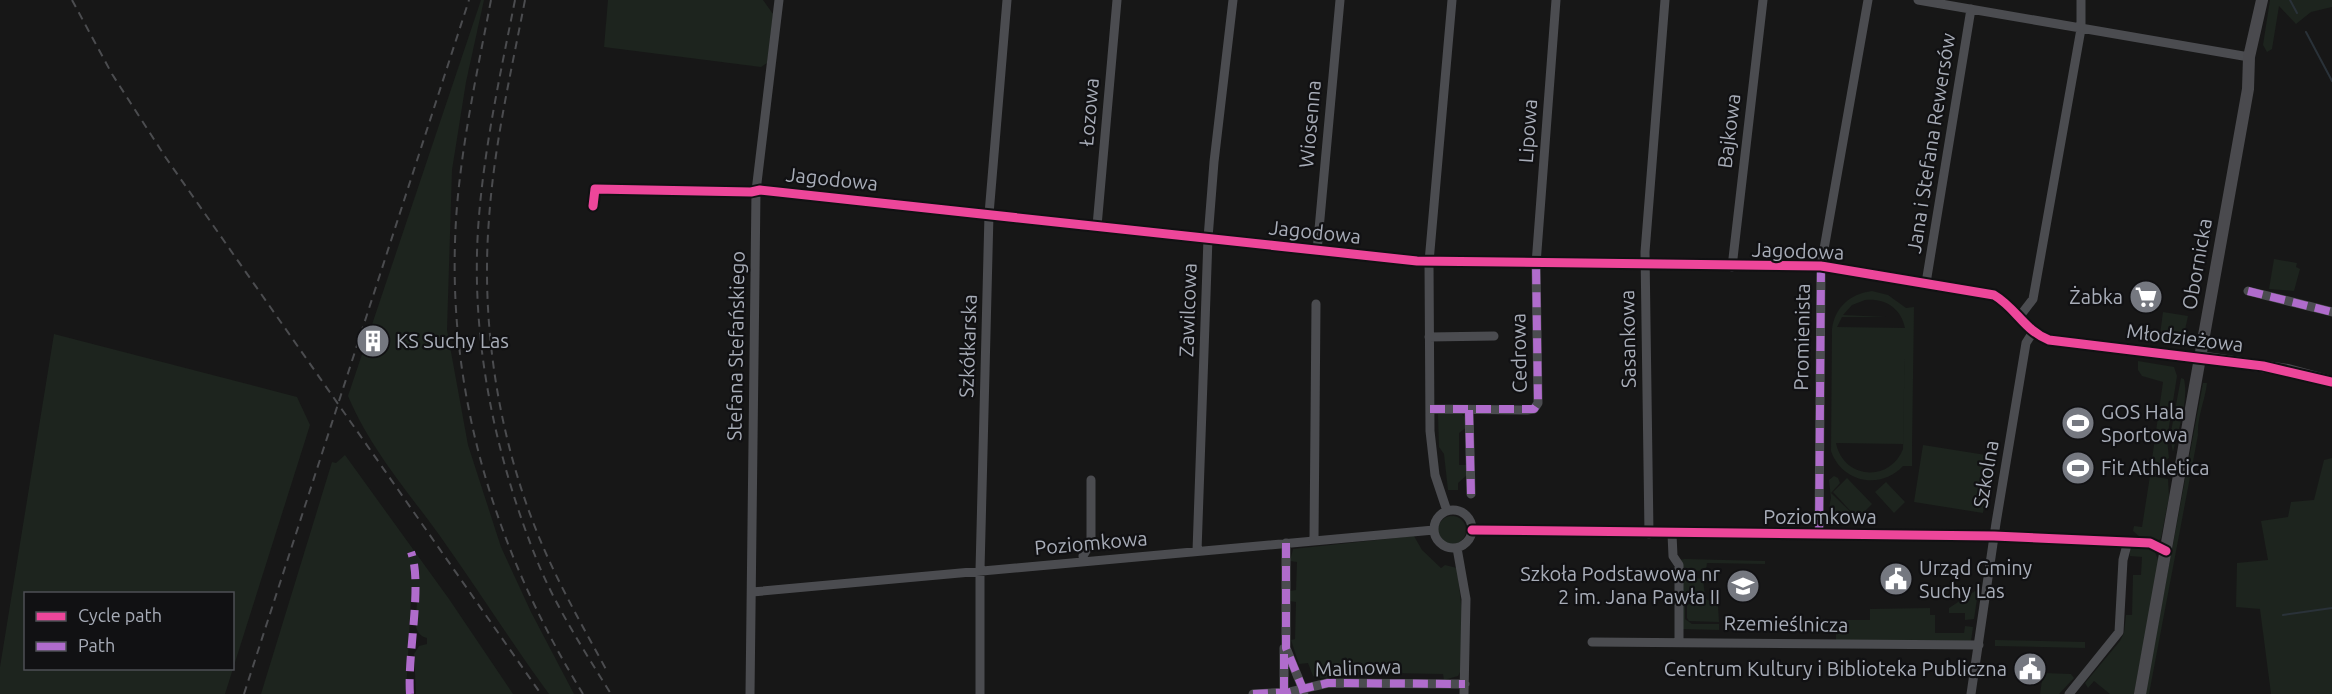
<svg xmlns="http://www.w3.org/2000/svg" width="2332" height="694" font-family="Ubuntu,sans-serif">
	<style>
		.green { fill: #1d241e; fill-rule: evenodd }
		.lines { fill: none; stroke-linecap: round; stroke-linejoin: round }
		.stream { stroke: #2a3239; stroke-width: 2 }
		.street { stroke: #4b4c50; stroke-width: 9 }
		.secondary { stroke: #4a4a4e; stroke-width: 12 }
		.rail { stroke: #4b4c4f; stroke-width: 2; stroke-dasharray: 8 6; stroke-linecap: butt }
		.quiet { stroke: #b06ccc; stroke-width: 8; stroke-dasharray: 15 8; stroke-linecap: butt }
		.cycleway-casing { stroke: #111113; stroke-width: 13 }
		.cycleway { stroke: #ed469a; stroke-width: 9 }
		.labels { text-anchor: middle; stroke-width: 4.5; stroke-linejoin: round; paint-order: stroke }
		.street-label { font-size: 20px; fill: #a8adb8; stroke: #111113 }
		.poi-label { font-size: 20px; fill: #a8adb8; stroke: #111113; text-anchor: start }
	</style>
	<rect width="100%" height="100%" fill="#171717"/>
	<!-- green -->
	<path class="green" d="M481 0H484L466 82 452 170 447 330 468 445 501 547 531 612 574 694H549C511 642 477 588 440 536 406 489 371 450 348 396Z
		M608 0H763L773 14 767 63 761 67 604 47Z
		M2270 0H2332V7L2311 12 2296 24 2279 6 2272 49 2267 52 2263 45Z
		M2274 259 2297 263 2296 267 2300 269 2294 291 2269 289Z
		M1872 291 1888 295 1906 308 1914 307 1912 447V466H1903C1881 490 1842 483 1831 451L1832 329C1835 307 1850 294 1872 291ZM1865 300C1885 298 1901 308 1905 328L1837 327 1842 317H1886L1843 315 1852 305ZM1905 330 1903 449C1890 483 1843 479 1836 443L1903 444Z
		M2163 312 2188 316 2182 344 2159 342Z
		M54 334 297 397 310 425 225 694H0V667ZM26 594H232V668H26Z
		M2138 361 2174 367 2177 376 2167 439 2169 458 2166 460V476L2150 473 2163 382 2142 376 2138 370Z
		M2181 378 2184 379C2189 401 2178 430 2173 452L2170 437Z
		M2203 383H2207C2205 401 2197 417 2198 435L2149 694H2145Z
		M1438 414H1462L1467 420V427L1459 433V465H1468L1467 475 1458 483V490H1448L1444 454 1439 447Z
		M1923 445 1992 456 1983 513 1914 502Z
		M345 455 449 599 513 694H416L414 654 419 646 427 644V638C410 634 417 614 417 601L411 600 406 694H261L332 462 336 463Z
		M2332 458V694H2271L2260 609 2236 607 2237 563 2268 560 2261 521 2288 517 2291 502 2314 500 2324 460Z
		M1834 476 1838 478 1840 483 1831 493 1857 518 1833 492 1847 478 1872 504 1858 518H1868C1859 518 1840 519 1831 515L1829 508 1831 498 1829 480Z
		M2150 476 2168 479 2169 497 2161 538 2158 542 2141 538 2133 531 2134 526 2142 527Z
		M1886 482 1905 502 1894 513 1875 492Z
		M1438 530a14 14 0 1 1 28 0a14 14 0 1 1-28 0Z
		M1414 536 1422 550 1441 568 1445 565 1457 568 1462 612 1461 670 1458 676 1444 680 1443 674 1335 672V677L1319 678 1313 676 1308 663 1299 664 1291 640 1295 639 1296 602 1290 601V591L1296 590 1297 562 1290 561 1293 549Z
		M2135 544 2153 547 2159 562 2134 694H2110L2094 681 2088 688 2085 683 2120 641 2124 633 2126 615H2132L2133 575H2141L2142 557 2130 556V550Z
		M1685 559 1765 561V564L1707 563 1706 570 1695 571V578L1703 579 1705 596 1700 601 1690 600 1685 604V619L1692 624H1719V630L1682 629 1680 560Z
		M1975 591 1978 592 1974 619 1965 620V613H1949V608Z
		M1706 599 1718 605 1719 622 1689 621 1687 618V605L1692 603 1699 605Z
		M1930 608V615H1935V633H1964L1965 626 1973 627 1971 641 1836 640V620H1870V609Z
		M1995 640 2085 642V648L1995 646Z
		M2043 673 2071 674 2074 678 2059 694H2040Z"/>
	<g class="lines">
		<!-- stream -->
		<path class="stream" d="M2290 0 2297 13
			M2306 32 2332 81
			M2283 615 2332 608"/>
		<!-- street -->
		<path class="street" d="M1918 0 2249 57
			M593 206 595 189 751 192 760 190 1417 261 1821 266 1994 295C2016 308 2025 331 2049 340L2200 357
			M1097 226 1117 0
			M1317 251 1340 0
			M1732 267 1763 0
			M1926 283 1971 9
			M2248 291 2332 312
			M2020 316 2033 299 2081 29V0
			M1429 337 1494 336
			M1430 409 1527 410 1534 409 1538 403 1536 264 1556 0
			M1469 410 1471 494
			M1434 529a19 19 0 1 1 38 0a19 19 0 1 1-38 0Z
			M1447 511 1435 475 1430 431 1429 262 1452 0
			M1472 530 1994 536 2150 543 2166 551
			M1649 534 1645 252 1665 0
			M1672 534 1673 556 1679 565V641
			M1819 535 1821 266 1868 0
			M1314 540 1316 304
			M1286 543V648L1304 692
			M1457 548 1466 599 1464 694
			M1197 551 1208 238 1214 162 1233 0
			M1084 561 1083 556 1091 542V480
			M752 592 1434 530
			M1592 642 1979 645
			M1284 692V648
			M750 694 756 191 779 0
			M980 694V570L989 214 1007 0
			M1253 694 1290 692 1328 683 1465 684
			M1971 694 1996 523 2026 343 2033 332
			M2069 694 2119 632 2123 560 2128 541"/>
		<!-- secondary -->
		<path class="secondary" d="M2200 357 2288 370 2332 382
			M2140 694 2248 89 2249 57 2262 0"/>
		<!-- rail -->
		<path class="rail" d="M72 0 112 74 166 158 541 694
			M491 0C478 68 463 136 457 206 443 381 492 546 583 694
			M515 0C501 71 485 143 479 216 469 334 494 454 538 563 557 609 585 652 611 694
			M525 0C511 73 494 145 489 219 481 320 497 428 533 522 553 575 581 623 608 673
			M244 694 469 0"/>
		<!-- quiet -->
		<path class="quiet" d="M2248 291 2332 312
			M1430 409H1534L1538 403 1536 264
			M1469 410 1471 494
			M1819 535 1821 266
			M1286 543V648L1305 694
			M1284 692V649
			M410 694C407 654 423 585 411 552
			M1253 694 1290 692 1328 683 1465 684"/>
		<!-- cycleway casing -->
		<g class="cycleway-casing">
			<path id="cycleway" d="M593 206 595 189 751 192 760 190 1417 261 1821 266 1994 295C2016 308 2025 331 2049 340L2263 366 2332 382
				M1472 530 1994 536 2150 543 2166 551"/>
		</g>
		<!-- cycleway -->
		<use href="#cycleway" class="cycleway"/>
	</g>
	<!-- icons -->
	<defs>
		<g id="supermarket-disc" transform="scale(1.725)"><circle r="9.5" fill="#757880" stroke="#111113"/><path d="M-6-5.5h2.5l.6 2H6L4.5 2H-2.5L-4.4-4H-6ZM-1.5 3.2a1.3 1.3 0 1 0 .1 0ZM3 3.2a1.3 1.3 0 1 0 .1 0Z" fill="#fff"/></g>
		<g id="building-disc" transform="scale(1.725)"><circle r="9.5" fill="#757880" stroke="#111113"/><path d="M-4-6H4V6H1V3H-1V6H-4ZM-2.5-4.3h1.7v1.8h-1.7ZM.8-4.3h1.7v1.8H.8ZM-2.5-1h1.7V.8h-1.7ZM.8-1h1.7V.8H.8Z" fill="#fff"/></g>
		<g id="stadium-disc" transform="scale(1.725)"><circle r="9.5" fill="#757880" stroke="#111113"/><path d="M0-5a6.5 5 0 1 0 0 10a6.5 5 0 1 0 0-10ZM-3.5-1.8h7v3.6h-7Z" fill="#fff"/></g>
		<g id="civic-disc" transform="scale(1.725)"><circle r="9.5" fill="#757880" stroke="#111113"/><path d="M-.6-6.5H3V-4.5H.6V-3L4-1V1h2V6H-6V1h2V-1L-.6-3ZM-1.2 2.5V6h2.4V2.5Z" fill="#fff"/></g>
		<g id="school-disc" transform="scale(1.725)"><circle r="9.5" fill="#757880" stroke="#111113"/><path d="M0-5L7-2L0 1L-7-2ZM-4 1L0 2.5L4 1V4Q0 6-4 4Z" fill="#fff"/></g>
	</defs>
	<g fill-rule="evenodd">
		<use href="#supermarket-disc" x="2146" y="297"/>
		<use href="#building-disc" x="373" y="341"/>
		<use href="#stadium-disc" x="2078" y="423"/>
		<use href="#stadium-disc" x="2078" y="468"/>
		<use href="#civic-disc" x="1896" y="579"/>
		<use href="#school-disc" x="1743" y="586"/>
		<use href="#civic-disc" x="2030" y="669"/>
	</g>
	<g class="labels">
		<!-- street labels -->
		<g class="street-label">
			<text transform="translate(1089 112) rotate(-85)" y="7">Łozowa</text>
			<text transform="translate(1310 124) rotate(-85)" y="7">Wiosenna</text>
			<text transform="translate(1528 131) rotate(-86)" y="7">Lipowa</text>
			<text transform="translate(1729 131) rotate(-83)" y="7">Bajkowa</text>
			<text transform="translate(1931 143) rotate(-81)" y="7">Jana i Stefana Rewersów</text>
			<text transform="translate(832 179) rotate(6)" y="7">Jagodowa</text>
			<text transform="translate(1315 232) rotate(6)" y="7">Jagodowa</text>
			<text transform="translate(1798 251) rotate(2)" y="7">Jagodowa</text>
			<text transform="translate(2197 264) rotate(-80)" y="7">Obornicka</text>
			<text transform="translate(1188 310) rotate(-88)" y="7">Zawilcowa</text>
			<text transform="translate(1802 337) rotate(-89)" y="7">Promienista</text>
			<text transform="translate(2185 338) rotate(7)" y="7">Młodzieżowa</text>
			<text transform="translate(1628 339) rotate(-91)" y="7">Sasankowa</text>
			<text transform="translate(736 346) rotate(-89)" y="7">Stefana Stefańskiego</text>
			<text transform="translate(968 346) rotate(-88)" y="7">Szkółkarska</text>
			<text transform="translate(1519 353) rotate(-91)" y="7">Cedrowa</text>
			<text transform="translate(1986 474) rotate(-80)" y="7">Szkolna</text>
			<text x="1820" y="524">Poziomkowa</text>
			<text transform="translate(1091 543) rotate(-5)" y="7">Poziomkowa</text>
			<text transform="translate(1786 624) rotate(1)" y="7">Rzemieślnicza</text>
			<text transform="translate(1358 668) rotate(-2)" y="7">Malinowa</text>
		</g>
		<!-- poi labels -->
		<g class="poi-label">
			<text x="2123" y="304" text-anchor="end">Żabka</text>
			<text x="396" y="348">KS Suchy Las</text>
			<text x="2101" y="419">GOS Hala<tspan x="2101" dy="23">Sportowa</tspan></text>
			<text x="2101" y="475">Fit Athletica</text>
			<text x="1919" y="575">Urząd Gminy<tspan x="1919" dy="23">Suchy Las</tspan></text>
			<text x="1720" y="581" text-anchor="end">Szkoła Podstawowa nr<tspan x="1720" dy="23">2 im. Jana Pawła II</tspan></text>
			<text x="2007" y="676" text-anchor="end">Centrum Kultury i Biblioteka Publiczna</text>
		</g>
	</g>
	<!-- legend -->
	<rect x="24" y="592" width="210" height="78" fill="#111113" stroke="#4d4f55" stroke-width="1.5"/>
	<rect x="36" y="612" width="30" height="9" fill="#ed469a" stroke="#4d4f55" stroke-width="1.5"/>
	<text x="78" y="622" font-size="18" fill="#a8adb8">Cycle path</text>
	<rect x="36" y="642" width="30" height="9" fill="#b06ccc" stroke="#4d4f55" stroke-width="1.5"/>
	<text x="78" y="652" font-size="18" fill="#a8adb8">Path</text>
</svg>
